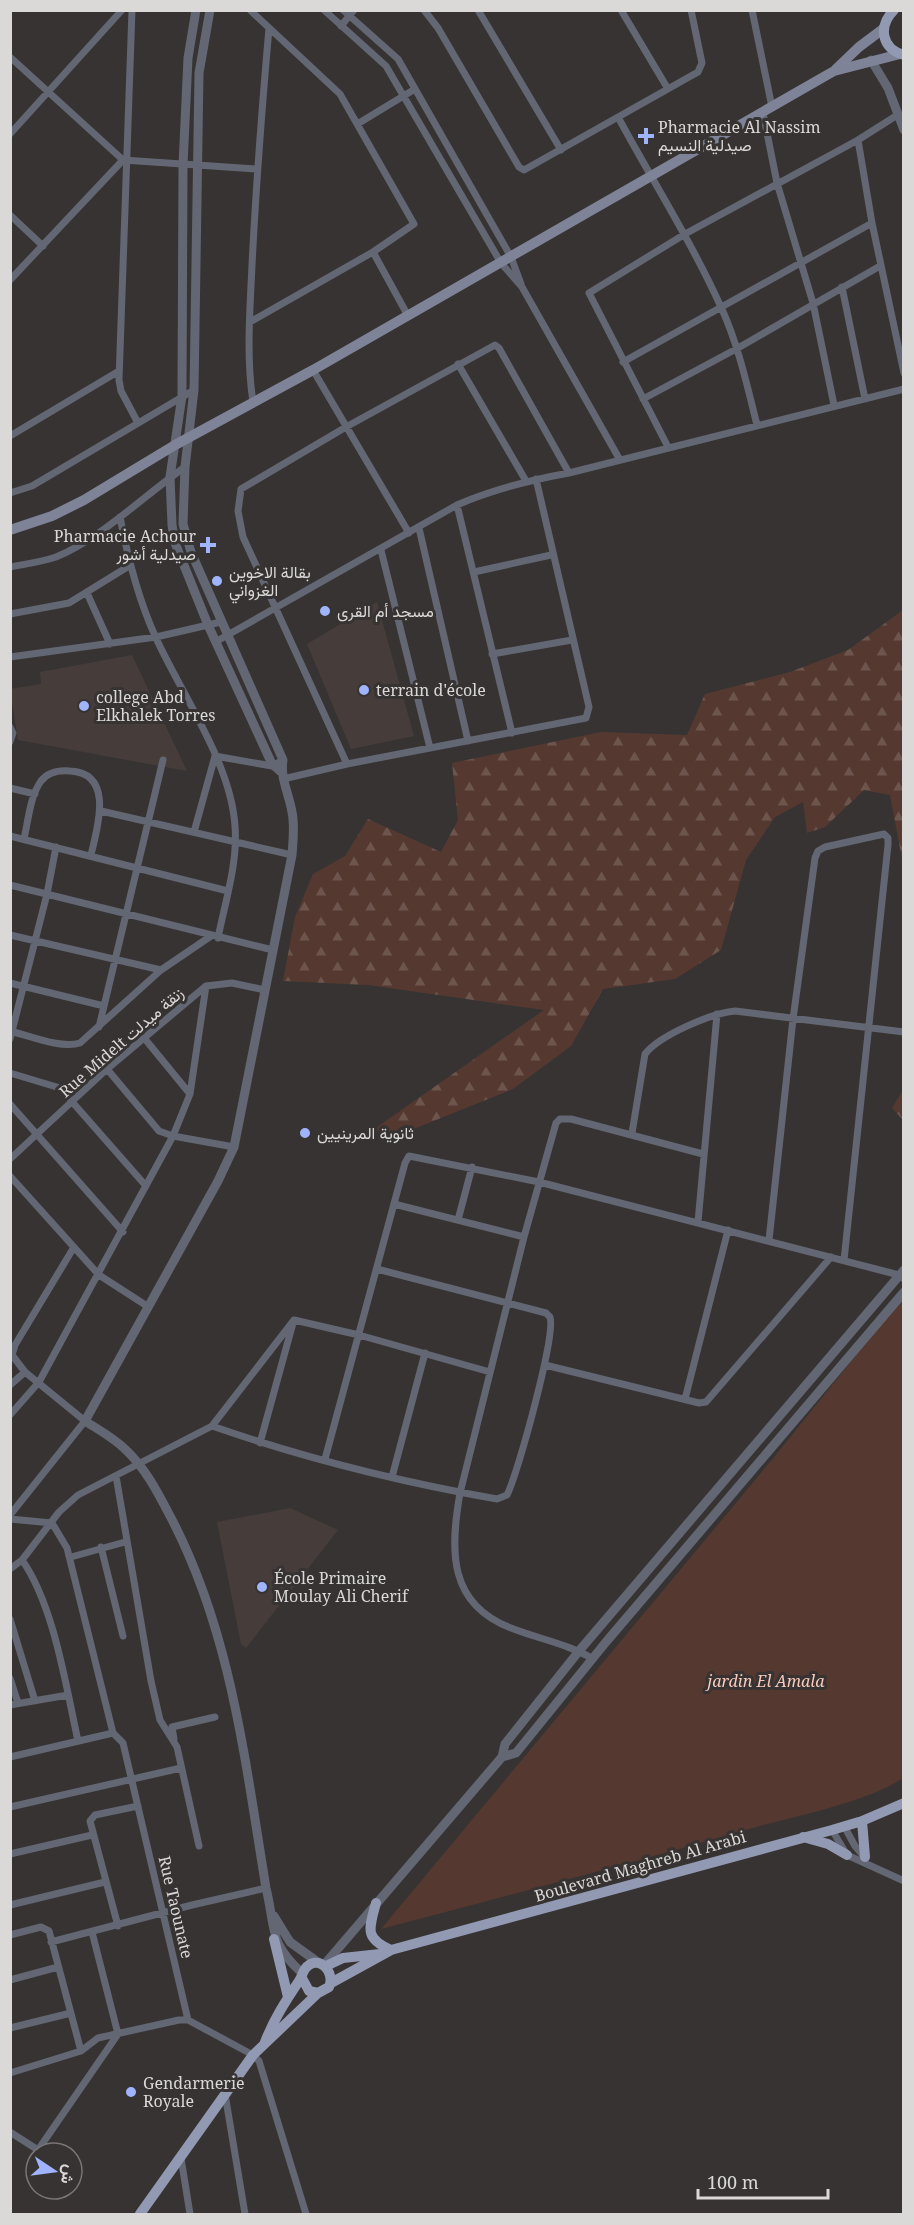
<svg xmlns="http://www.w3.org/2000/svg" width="914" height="2225" font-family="'Noto Serif',Vazirmatn,serif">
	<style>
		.built { fill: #463d3b }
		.forest { fill: url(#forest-firs) }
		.park { fill: #553930 }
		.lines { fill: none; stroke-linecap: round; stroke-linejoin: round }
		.minor { stroke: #636773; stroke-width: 7 }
		.tertiary { stroke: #636773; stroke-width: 9 }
		.secondary { stroke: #7e8397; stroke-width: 10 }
		.primary { stroke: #9299b2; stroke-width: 10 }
		.poi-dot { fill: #a0b3fd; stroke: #363332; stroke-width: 2 }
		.labels { text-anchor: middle; stroke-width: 6; stroke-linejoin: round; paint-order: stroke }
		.poi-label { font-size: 16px; fill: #dbd9d8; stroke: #363332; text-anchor: start }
		.street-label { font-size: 16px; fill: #dbd9d8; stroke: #363332 }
		.park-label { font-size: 16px; font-style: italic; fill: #fbcabb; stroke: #363332 }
	</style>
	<defs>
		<pattern id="forest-firs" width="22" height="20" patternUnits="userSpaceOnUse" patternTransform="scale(1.5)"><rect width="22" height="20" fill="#553930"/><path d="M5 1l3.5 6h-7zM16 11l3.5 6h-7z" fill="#6d554d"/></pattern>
	</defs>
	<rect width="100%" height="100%" fill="#363332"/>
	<!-- built -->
	<path class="built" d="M377 602 414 736 351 749 307 644Z
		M132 655 187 771 18 740 10 689 41 684 40 672Z
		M290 1508 338 1530 246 1648 241 1644 217 1522Z"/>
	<!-- forest -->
	<path class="forest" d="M903 610V864L890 795 864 790 825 827 807 833 803 802 775 817 746 860 721 950 675 979 603 989 571 1046 513 1089 396 1136 373 1130 544 1010 368 985 283 981 295 917 313 874 345 856 368 819 441 852 458 820 452 763 601 732 687 735 705 694 790 672 848 650Z
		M903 1090V1120L892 1108Z"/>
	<!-- park -->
	<path class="park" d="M903 1297V1778C870 1801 797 1816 756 1827 632 1863 507 1896 381 1929L775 1456Z"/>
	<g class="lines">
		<!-- minor -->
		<path class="minor" d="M132 10 119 380 121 391 138 423
			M324 10 386 66 501 263 522 287 620 460
			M343 10 398 59 511 257 521 284
			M424 10 438 28 519 167 524 170 698 72 702 63 691 10
			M478 10 561 150
			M621 10 668 89
			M752 10 772 107
			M341 26 354 10
			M10 57 123 160
			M763 113 777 183 813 303 834 405
			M618 117C652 180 691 241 721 307 738 344 747 385 757 425
			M359 123 415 89
			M10 134 122 10
			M858 140 872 223 904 373
			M10 215 43 246
			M373 252 407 314
			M10 280 123 160 257 169
			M842 287 865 399
			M250 322 373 252 414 224 340 94 250 10
			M623 362 872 223
			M458 364 526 481
			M313 370 409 533
			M643 399 738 348 880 266
			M253 402C246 356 250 311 252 265 256 186 262 107 269 28
			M10 436 119 371
			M668 447 589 293 685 234 858 140 899 114
			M10 493 32 486 194 390
			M457 505 512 733
			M120 517C128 559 138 599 156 638 182 695 231 763 235 826 238 863 225 902 218 938
			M419 528 468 741
			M381 550 430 748
			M10 567C26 564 41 562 56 557 99 540 146 494 185 467
			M474 572 551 555
			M87 593 110 644
			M10 614 69 603 129 566
			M217 641 457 505C494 489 530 480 569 473L904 389
			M492 654 572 640
			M10 657 156 637 221 622
			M10 727 13 733 10 742
			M347 764 243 537 238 511 241 489 346 427 495 345 499 348 569 473
			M283 779 347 764 586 718 589 707 536 479
			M10 788 35 794
			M101 811 292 855
			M194 832 215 756 272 766 283 760
			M10 836 228 891
			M24 839C28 822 30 796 41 781 48 772 59 770 70 771 115 773 97 829 91 855
			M10 885 273 950
			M10 935 161 970
			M10 983 104 1006
			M99 1027 163 760
			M10 1031C30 1036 61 1049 80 1043L161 970 211 936
			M10 1039 47 894 56 847
			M145 1039 190 1094
			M107 1069 159 1131 173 1136 234 1147
			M10 1073 60 1088 146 1186
			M10 1104 123 1232
			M632 1133 645 1054C660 1035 712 1013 735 1011L904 1032
			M10 1159 107 1069 206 986 232 983 265 990
			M10 1176 99 1275 147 1306
			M394 1204 524 1237
			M458 1220 472 1167
			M698 1222 717 1014
			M769 1240 793 1019 815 858 818 851 825 847 884 834 888 838V845L844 1260
			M545 1365 699 1403 706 1402 831 1257
			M10 1385 25 1372
			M685 1399 728 1230
			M10 1415 39 1382 173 1136 190 1094 206 986
			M212 1426C304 1458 401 1482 497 1499L507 1495C518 1473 556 1335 550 1317L546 1313 377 1269
			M260 1443 293 1323
			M325 1459 405 1163 409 1156 539 1182 899 1275 904 1279
			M116 1476 151 1681 160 1720 177 1747 199 1846
			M392 1477 425 1353
			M10 1515 85 1421 25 1372 12 1355 15 1345 74 1247
			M10 1519 52 1523 67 1548 113 1733
			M101 1547 123 1636
			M71 1557 125 1542
			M22 1560C54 1605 66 1687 78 1741
			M10 1569 22 1560 59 1512 78 1495 212 1426 294 1320 359 1335 490 1372
			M10 1619 35 1701
			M593 1659C568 1644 539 1639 511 1628 448 1604 450 1550 460 1493L524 1237 556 1123 560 1119H571L703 1154
			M10 1678 18 1703
			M10 1705 68 1695
			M113 1733 123 1743 188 2020
			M174 1739 172 1727 215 1717
			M10 1757 113 1733
			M10 1807 181 1768
			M844 1826 855 1846 865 1858
			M832 1830 847 1855 904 1881
			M10 1854 92 1835
			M10 1905 105 1882
			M118 1926 90 1821 95 1815 138 1806
			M10 1935 41 1927 49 1931 81 2051
			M51 1942 192 1905 266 1888
			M10 1980 58 1967
			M10 2028 71 2013
			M10 2073 81 2051 98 2038 179 2020H188L253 2055 259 2061 306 2214
			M225 2094 245 2214
			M10 2132 38 2150 118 2034 92 1932
			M181 2158 190 2214"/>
		<!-- tertiary -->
		<path class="tertiary" d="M196 10 188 58 183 165 182 396 170 477 172 525 175 543 208 625 272 764 281 772
			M210 10 199 73 194 390 185 467 183 524 191 552 283 760C280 778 289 794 292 812 295 826 293 840 292 855L234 1147 218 1181 85 1421C99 1430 114 1438 126 1450 145 1468 157 1491 169 1514 231 1630 245 1761 266 1888 276 1929 268 1942 302 1973
			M871 60 888 88 904 130
			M502 1757 516 1753 606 1642 904 1292
			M274 1916 290 1942 319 1963
			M324 1965 502 1757 505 1744 579 1651 904 1270"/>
		<!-- secondary -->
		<path class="secondary" d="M836 69 859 47 883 29
			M10 530 52 516 84 500 175 445 313 370 834 71 900 54"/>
		<!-- primary -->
		<path class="primary" d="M894 10C878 26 881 49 904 55
			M862 1821 865 1857
			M803 1837 828 1844 847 1855
			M376 1903C369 1929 364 1938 391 1950
			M274 1939 288 1997
			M326 1966 343 1958 380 1954
			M331 1983 391 1950 832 1830 862 1821 904 1803
			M265 2042C274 2019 285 2002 299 1981 302 1977 302 1973 305 1969 317 1953 336 1971 329 1987L318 1993 309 1991 302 1978
			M140 2214 253 2055 318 1993"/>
	</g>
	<!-- markers -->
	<g class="poi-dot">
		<path d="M643 127h6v6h6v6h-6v6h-6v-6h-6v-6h6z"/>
		<path d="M205 536h6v6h6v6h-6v6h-6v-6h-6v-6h6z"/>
		<circle cx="217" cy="581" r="6"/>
		<circle cx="325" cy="611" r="6"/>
		<circle cx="364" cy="690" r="6"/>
		<circle cx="84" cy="706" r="6"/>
		<circle cx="305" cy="1133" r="6"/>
		<circle cx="262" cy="1587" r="6"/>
		<circle cx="131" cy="2092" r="6"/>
	</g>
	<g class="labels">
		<!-- poi labels -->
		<g class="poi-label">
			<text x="658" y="133">Pharmacie Al Nassim<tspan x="658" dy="18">صيدلية النسيم</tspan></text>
			<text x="196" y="542" text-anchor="end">Pharmacie Achour<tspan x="196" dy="18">صيدلية أشور</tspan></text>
			<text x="229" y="578">بقالة الاخوين<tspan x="229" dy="18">الغزواني</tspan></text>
			<text x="337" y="617">مسجد أم القرى</text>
			<text x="376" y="696">terrain d'école</text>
			<text x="96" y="703">college Abd<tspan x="96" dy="18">Elkhalek Torres</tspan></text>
			<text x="317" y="1139">ثانوية المرينيين</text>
			<text x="274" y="1584">École Primaire<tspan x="274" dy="18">Moulay Ali Cherif</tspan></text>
			<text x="143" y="2089">Gendarmerie<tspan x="143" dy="18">Royale</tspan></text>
		</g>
		<!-- street labels -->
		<g class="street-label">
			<text transform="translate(121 1042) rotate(-41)" y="6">Rue Midelt زنقة ميدلت</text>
			<text transform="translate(640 1866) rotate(-16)" y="6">Boulevard Maghreb Al Arabi</text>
			<text transform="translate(176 1907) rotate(77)" y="6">Rue Taounate</text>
		</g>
		<!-- park labels -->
		<g class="park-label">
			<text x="766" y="1687">jardin El Amala</text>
		</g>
	</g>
	<!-- border -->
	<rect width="914" height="2225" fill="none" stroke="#dbd9d8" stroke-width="24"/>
	<!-- north arrow -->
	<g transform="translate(54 2171) rotate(103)"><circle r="28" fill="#363332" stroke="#787574" stroke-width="1.5"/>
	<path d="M0-4.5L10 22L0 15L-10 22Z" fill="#a0b3fd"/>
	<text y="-9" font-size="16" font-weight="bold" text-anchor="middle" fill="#dbd9d8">ش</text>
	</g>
	<!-- scale -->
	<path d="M698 2189v9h130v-9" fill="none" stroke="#dbd9d8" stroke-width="3"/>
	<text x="707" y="2189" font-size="18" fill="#dbd9d8" stroke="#363332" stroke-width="4.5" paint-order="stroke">100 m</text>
</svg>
